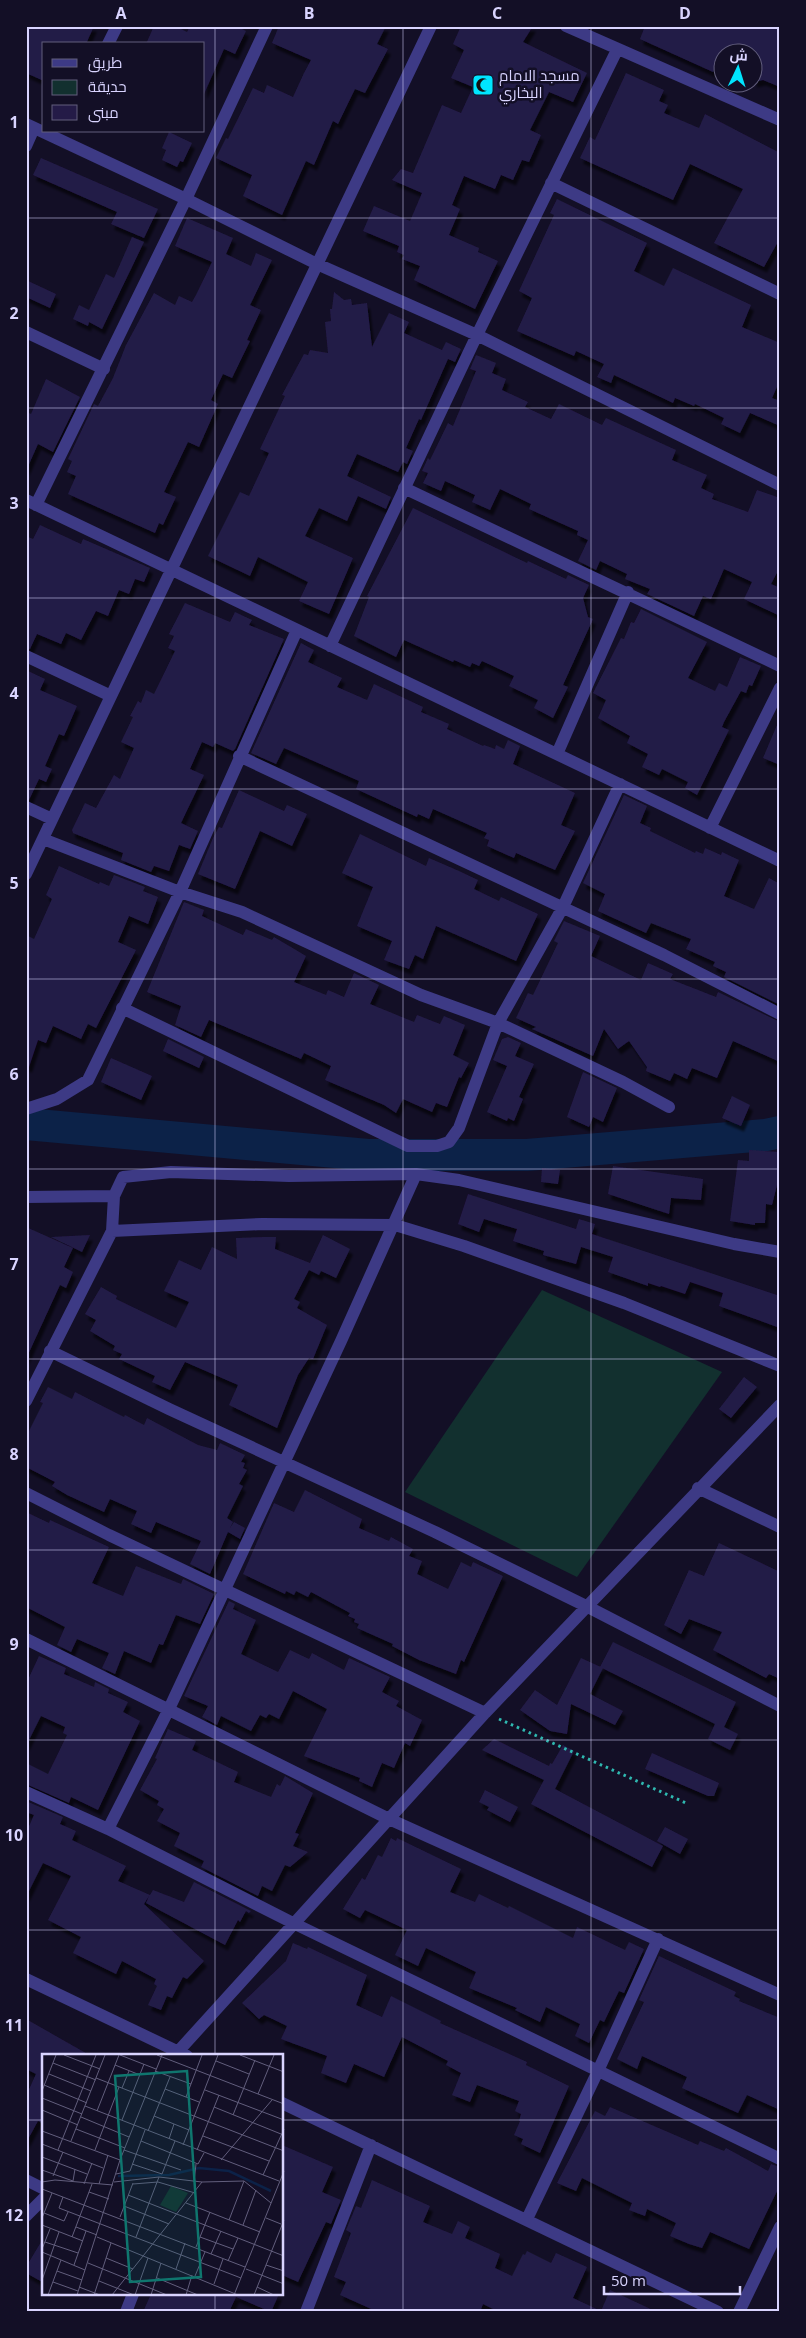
<svg xmlns="http://www.w3.org/2000/svg" width="806" height="2338" font-family="'Open Sans',Cairo,sans-serif">
	<style>
		.green { fill: #12302f }
		.lines { fill: none; stroke-linecap: round; stroke-linejoin: round }
		.river { stroke: #0c2248; stroke-width: 32 }
		.building { fill: #241b47; filter: url(#shadow) }
		.path { stroke: #2fb8b0; stroke-width: 3; stroke-dasharray: 2.5 4; stroke-linecap: butt }
		.street { stroke: #3d3a85; stroke-width: 12 }
		.grid { fill: none; stroke: #d9d4ff; stroke-width: 1; stroke-opacity: 0.55 }
		.labels { text-anchor: middle; stroke-width: 5; stroke-linejoin: round; paint-order: stroke }
		.poi-label { font-size: 15px; fill: #d9d4ff; stroke: #130f26; text-anchor: start }
		.inset-river { fill: none; stroke: #0c2248; stroke-width: 2.5 }
		.inset-road { fill: none; stroke: #625e7d; stroke-width: 1 }
		.view { fill: #0f766e; fill-opacity: 0.15; stroke: #0f766e; stroke-width: 2.5 }
		.inset-edge { fill: none; stroke: #d9d4ff; stroke-width: 2.5 }
		.neatline { fill: none; stroke: #d9d4ff; stroke-width: 2 }
		.grid-label { font-size: 16px; text-anchor: middle; font-weight: bold; fill: #d9d4ff }
	</style>
	<defs>
		<filter id="shadow"><feDropShadow dx="3" dy="5.5" stdDeviation="1" flood-color="#0009"/></filter>
	</defs>
	<rect width="100%" height="100%" fill="#130f26"/>
	<!-- green -->
	<path class="green" d="M542 1290 722 1372 577 1577 405 1492Z"/>
	<g class="lines">
		<!-- river -->
		<path class="river" d="M26 1124 368 1155H527L766 1135 780 1132"/>
	</g>
	<!-- building -->
	<path class="building" d="M26 26H94L86 44H44V81L26 73Z
		M154 26H175L187 32 190 26H236L246 31 235 54 224 49 204 94V44H146Z
		M279 26H386L377 44 388 49 365 93 355 89 338 124 333 121 314 165 306 161 282 215 243 196 252 175 216 158 226 138 228 139 253 88 264 93 267 85 293 97 304 73 311 60 272 43Z
		M461 26H533L523 42 587 73 573 102 549 92 530 130 541 135 529 162 522 160 513 180 501 175 495 189 464 176 452 205 460 209 449 235 479 248 478 252 498 261 475 309 414 280 420 266 402 259 404 255 397 252 399 246 363 231 374 206 410 221 422 193 392 180 401 169 413 173 442 105 461 113 473 87 451 78 464 50 453 44Z
		M645 26H780V87L763 80 754 82V52H722L713 72 640 39Z
		M626 73 664 90 659 101 668 105 664 113 699 128 705 114 780 153V238L764 267 714 243 743 189 690 164 673 200 580 158 590 137 595 140Z
		M169 132 192 143 183 162 180 161 177 167 162 160 166 150 162 148Z
		M41 158 158 209 144 238 111 224 117 212 33 175Z
		M557 199 647 243 634 271 664 286 673 268 751 305 742 327 780 343V380L772 398 780 401V426L750 413 740 433 721 424 724 418 695 404 694 406 675 398 673 403 614 375 611 383 597 377 604 364 576 351 574 356 517 331 532 298 519 291 554 215 550 213Z
		M187 218 233 238 226 254 251 266 256 253 272 260 250 305 261 310 247 340 250 341 232 378 223 374 211 400 218 404 199 447 188 442 164 492 176 497 163 525 159 523 155 533 68 494 76 476 67 472 72 461 68 459 94 404 98 406 113 378 126 345 154 293 175 305 179 296 192 302 196 295 212 262 175 246Z
		M132 237 144 242 102 329 89 322 88 326 73 319 79 305 89 310 106 274 114 278Z
		M26 280 56 294 50 308 26 297Z
		M334 292 344 300 351 299 352 305 367 303 372 347 389 313 409 322 404 333 442 350 446 342 461 349 455 362 448 359 421 420 419 419 406 448 413 451 407 464 403 462 398 472 357 454 347 476 391 497 386 509 358 496 347 521 319 508 305 536 353 558 329 614 299 601 308 582 258 557 250 576 208 556 240 492 249 496 269 453 260 449 285 396 282 395 304 354 308 355 310 350 328 353 325 322 331 321 330 309H332Z
		M476 355 496 363 492 373 506 379 502 390 528 402 525 407 551 419 559 404 602 425 606 418 676 450 672 460 707 475 701 488 714 494 712 499 748 512 757 490 780 498V567L771 584 780 588V616L744 599 752 582 724 569 711 599 703 596 694 616 647 594 650 589 625 579 627 574 600 561 596 570 578 561 588 540 577 535 578 531 529 509 531 504 500 489 490 510 472 502 475 495 445 481 441 491 423 483 428 473 422 471 428 458 430 460 448 423 453 426 476 371 470 369Z
		M46 379 80 397 53 452 38 444 26 471V412L31 414Z
		M413 508 527 563 528 561 566 579 568 575 589 585 583 598 588 617 593 619 563 685 568 687 553 718 534 708 538 700 509 686 514 676 482 661 479 666 472 663 470 667 454 660 453 662 404 640 396 657 354 636 369 597 367 596Z
		M40 525 81 544 83 539 150 568 144 582 135 579 129 594 119 590 108 616 96 611 81 640 66 633 61 644 37 634 30 649 26 648V536L33 539Z
		M185 603 230 622 235 612 252 620 249 625 284 639 235 749 233 751 215 743 213 747 202 742 190 769 204 775 181 823 198 831 190 849 179 845 169 871 154 866 151 872 121 860 123 853 73 833 72 830 85 803 96 808 114 775 120 779 134 748 121 742 133 717 130 716 138 701 141 703 146 690 154 694 175 651 168 648 174 636 169 634Z
		M641 609 707 642 688 678 715 691 719 683 727 687 740 657 761 666 752 686 749 685 746 693 741 691 724 722 722 727 729 730 697 795 685 788 688 782 662 769 659 775 642 767 648 754 627 743 630 736 598 718 606 700 593 693 621 638 624 639 631 622 634 623Z
		M301 643 314 650 308 662 342 678 337 687 367 700 374 684 423 707 421 712 449 724 447 729 483 746 484 745 495 749 496 745 504 749 508 740 520 746 513 764 575 793 561 825 575 831 555 870 516 853 514 858 487 846 489 840 484 838 487 833 433 809 429 819 418 814 417 817 356 789 359 781 284 748 276 764 251 753Z
		M26 670 45 679 40 690 77 706 64 736 59 734 45 766 52 769 46 782 39 779 29 800 26 799Z
		M780 718V765L763 758Z
		M239 790 284 811 287 805 307 814 292 846 260 831 235 889 198 874 213 838 219 827 222 828Z
		M624 795 647 806 640 823 651 828 650 831 695 853 696 851 703 854 705 848 721 855 722 852 739 860 724 896 754 909 769 878 780 884V1005L724 977 726 972 713 966 715 962 686 949 691 939 651 923 646 933 598 911 605 894 583 883Z
		M360 834 426 866 429 858 459 871 478 880 474 889 499 901 501 897 538 914 516 961 436 926 423 959 415 955 409 969 384 960 392 941 357 926 373 887 342 873Z
		M59 866 99 884 100 882 109 886 114 875 145 887 143 891 158 897 148 924 129 916 118 942 136 950 96 1028 88 1024 81 1039 53 1026 46 1043 38 1040 29 1067 26 1066V935L34 939 52 899 46 895Z
		M184 902 204 910 202 916 243 935 246 929 272 940 274 937 306 956 294 982 326 995 328 990 344 997 354 973 379 985 370 1004 414 1022 417 1015 440 1024 444 1016 465 1025 453 1055 469 1063 461 1078 459 1077 447 1107 436 1103 432 1112 403 1099 396 1113 384 1105 325 1080 331 1066 304 1053 301 1059 209 1020 201 1037 175 1025 181 1006 147 992Z
		M564 921 600 936 591 956 641 980 648 963 673 974 670 979 716 997 718 992 780 1022V1062L733 1041 717 1078 692 1068 687 1079 674 1073 670 1081 646 1071 647 1067 629 1041 618 1049 604 1029 593 1056 532 1029 536 1027 516 1018 528 993 533 995 558 943 554 941Z
		M508 1037 521 1043 515 1056 534 1064 519 1097 523 1099 514 1121 508 1118 507 1121 487 1112 507 1066 493 1060 502 1039Z
		M168 1039 204 1057 199 1068 163 1051Z
		M111 1058 152 1076 141 1100 101 1082Z
		M583 1072 617 1088 603 1122 593 1117 589 1127 567 1117Z
		M732 1096 750 1105 741 1126 722 1118Z
		M749 1150 780 1152V1186L777 1185 772 1205 766 1204 765 1223H755V1225L730 1221 738 1160 749 1161Z
		M613 1166 703 1179 701 1200 671 1198 669 1214 608 1194Z
		M542 1168 560 1170 558 1184 541 1182Z
		M468 1194 576 1229 579 1219 595 1224 592 1234 780 1296V1328L719 1306 723 1293 690 1282 685 1294 661 1286 660 1287 648 1283V1286L608 1272 613 1257 581 1247 576 1264 543 1255 544 1251 513 1241 517 1229 484 1219 479 1232 458 1224Z
		M26 1227 73 1248 64 1267 73 1272 66 1288 60 1285 26 1359Z
		M90 1235 82 1252 51 1237Z
		M323 1235 350 1249 336 1278 321 1271 319 1275 309 1270 294 1299 300 1302 297 1308 327 1325 313 1359 309 1358 298 1375 277 1428 229 1405 238 1385 185 1362 170 1390 152 1382 155 1376 119 1359 122 1354 113 1350 115 1346 90 1331 96 1320 85 1314 101 1287 117 1296 116 1299 176 1328 189 1302 164 1291 179 1260 201 1270 212 1247 237 1259 236 1238 265 1237H276L275 1249 310 1263Z
		M744 1377 757 1387 731 1418 719 1409Z
		M48 1387 72 1399 75 1392 124 1417 125 1415 144 1425 147 1418 198 1445 217 1450 220 1443 245 1455 241 1462 245 1463 243 1468 247 1470 239 1484 243 1486 227 1518 233 1522 230 1528 234 1522 245 1528 240 1539 228 1532 210 1574 190 1564 201 1541 156 1522 151 1533 131 1524 137 1511 110 1499 104 1512 67 1495 52 1486 55 1482 26 1467V1437L43 1403 40 1402Z
		M305 1490 362 1519 359 1528 389 1541 391 1537 413 1549 409 1556 422 1561 417 1574 448 1589 461 1562 471 1567 473 1562 503 1576 464 1662 461 1660 456 1674 419 1660 392 1646 393 1644 357 1628 359 1624 354 1622 355 1619 348 1616 350 1613 311 1592 308 1597 296 1591 294 1595 286 1591 285 1594 243 1574 274 1503 294 1512Z
		M26 1512 49 1523 50 1520 109 1547 92 1583 123 1596 136 1566 181 1584 183 1579 214 1594 200 1624 176 1615 163 1645 159 1644 151 1663 124 1651 115 1674 102 1668 109 1653 77 1639 71 1652 57 1645 65 1627 26 1607Z
		M719 1543 780 1572V1679L769 1674 766 1678 713 1650 722 1632 689 1619 681 1634 664 1625 689 1570 704 1576Z
		M229 1601 235 1604 233 1609 256 1620 241 1654 278 1672 290 1650 309 1659 312 1653 344 1670 349 1658 390 1677 382 1692 399 1701 396 1706 422 1720 410 1746 405 1743 394 1768 382 1763 372 1787 359 1781 360 1778 304 1756 327 1709 293 1691 279 1719 269 1714 266 1718 260 1715 251 1731 221 1716 217 1725 202 1717 208 1706 184 1696Z
		M613 1642 736 1702 724 1727 738 1734 730 1750 708 1739 715 1724 600 1667Z
		M39 1656 66 1668 64 1674 94 1687 95 1682 109 1689 108 1693 128 1702 123 1712 140 1721 98 1810 71 1797 69 1803 26 1784V1763L48 1774 67 1735 63 1733 65 1727 41 1716 26 1746V1684Z
		M581 1658 603 1668 590 1694 623 1711 615 1725 571 1704 567 1734 550 1731 520 1710 535 1690 557 1705Z
		M168 1729 196 1741 192 1750 238 1772 234 1782 271 1797 277 1784 280 1786 285 1776 313 1793 295 1833 299 1834 293 1846 308 1852 290 1867 285 1865 272 1891 262 1886 258 1896 201 1867 204 1861 174 1846 180 1833 157 1821 164 1809 157 1805 159 1801 140 1790 157 1759 155 1758Z
		M494 1739 549 1766 550 1763 552 1764 563 1745 574 1751 555 1789 663 1846 652 1867 531 1804 544 1780 482 1750Z
		M652 1753 719 1783 714 1796H708L645 1769Z
		M485 1790 518 1807 510 1822 487 1810 489 1807 479 1802Z
		M26 1801 63 1817 60 1824 76 1831 72 1840 126 1866 118 1881 150 1895 153 1890 184 1902 194 1882 251 1911 249 1913 246 1911 240 1922 238 1920 225 1945 146 1903 149 1896 144 1904 204 1961 187 1979 183 1977 172 1998 167 1996 161 2010 148 2005 157 1986 154 1984 156 1979 122 1961 116 1974 73 1953 81 1937 48 1920 71 1876 43 1863 26 1897V1833L34 1815 26 1812Z
		M665 1827 688 1839 680 1854 657 1841Z
		M391 1838 396 1841 397 1838 461 1869 450 1892 475 1902 479 1894 508 1908 509 1906 573 1938 577 1927 625 1950 629 1942 644 1949 624 1993 619 1991 604 2022 600 2020 589 2043 575 2036 580 2024 546 2007 540 2022 515 2010 517 2008 469 1988 476 1972 426 1948 418 1966 395 1955 407 1930 365 1910 360 1918 343 1909 362 1878 365 1880 378 1855 382 1857Z
		M293 1943 307 1949 308 1947 367 1975 356 2005 382 2017 391 1996 441 2021 440 2023 527 2062 526 2065 569 2086 540 2153 521 2144 523 2139 514 2135 520 2121H519L521 2114 515 2111 519 2101 477 2085 470 2102 452 2095 461 2073 446 2065 448 2061 402 2037 384 2077 354 2064 346 2083 321 2073 327 2056 281 2039 287 2026 264 2015 259 2019 242 2003 286 1961Z
		M659 1956 736 1992 734 1996 740 1999 739 2001 780 2018V2110L747 2095 738 2113 682 2088 687 2077 642 2056 637 2069 617 2059 644 2002 639 2000Z
		M26 2019 91 2056H44V2124L38 2121 26 2143V2096L36 2074 26 2069Z
		M610 2107 698 2145 700 2141 724 2151 726 2148 768 2171 771 2164 780 2167V2185L749 2249 710 2232 702 2248 689 2244 670 2236 676 2223 647 2209 645 2216 629 2210 632 2203 582 2178 576 2191 557 2183 595 2111 605 2116Z
		M282 2145 333 2167 322 2192 341 2200 331 2224 326 2222 298 2282 282 2275Z
		M372 2180 430 2206 423 2222 452 2234 458 2221 470 2227 465 2238 500 2254 495 2268 512 2276 523 2254 525 2255 527 2251 551 2263 556 2253 587 2267 573 2298 601 2311 610 2290 657 2312H499L483 2304 480 2312H378L340 2295 346 2282 334 2277 351 2233 346 2230 356 2206 361 2208Z
		M44 2237V2283L26 2273V2267Z
		M151 2294H279L271 2312 236 2297 229 2312H143Z"/>
	<g class="lines">
		<!-- path -->
		<path class="path" d="M499 1719 686 1803"/>
		<!-- street -->
		<path class="street" d="M566 26 780 120
			M108 44 117 26
			M26 124 186 199 317 264 477 335 780 485
			M26 146 34 128
			M551 183 780 294
			M26 332 104 369
			M404 488 780 666
			M26 500 780 861
			M36 505 186 199 267 26
			M330 646 477 335 617 50
			M26 656 111 696
			M557 754 628 592
			M239 756 664 955 780 1014
			M26 807 52 819
			M710 828 780 688
			M43 839 180 892 242 912 421 995 498 1023 623 1082 669 1107
			M26 874 431 26
			M122 1008 408 1146H437L449 1142 459 1128 498 1023 563 907 620 784
			M26 1109 57 1099 88 1080 180 892 297 630
			M26 1197 114 1196
			M112 1231 262 1224 395 1225 464 1246 624 1303 780 1366
			M50 1351 169 1409 435 1532 588 1607 780 1706
			M26 1401 112 1231 114 1196 123 1177 171 1172 289 1176 416 1174 459 1180 734 1244 780 1252
			M698 1488 780 1527
			M26 1493 109 1535 485 1713
			M26 1639 389 1819 780 1995
			M26 1792 108 1829 293 1923 780 2159
			M108 1829 169 1709 341 1341 416 1174
			M26 1979 187 2056
			M174 2056 485 1713 780 1405
			M282 2103 718 2312
			M26 2180 44 2189
			M26 2216 44 2198
			M527 2219 598 2071 658 1939
			M126 2312 133 2294
			M306 2312 371 2145
			M739 2312 780 2227"/>
	</g>
	<!-- grid -->
	<path class="grid" d="M215 26V2056M403 26V2312M591 26V2312M26 218H780M26 408H780M26 598H780M26 789H780M26 979H780M26 1169H780M26 1359H780M26 1550H780M26 1740H780M26 1930H780M26 2120H44M282 2120H780M215 2294V2312"/>
	<!-- icons -->
	<defs>
		<g id="mosque-square" transform="scale(1.125)"><rect x="-9" y="-9" width="18" height="18" rx="4" fill="#00e5ff" stroke="#130f26"/><path d="M3.5-4.9A6 6 0 1 0 3.5 4.9A5 5 0 1 1 3.5-4.9Z" fill="#111"/></g>
	</defs>
	<g fill-rule="evenodd">
		<use href="#mosque-square" x="483" y="85"/>
	</g>
	<g class="labels">
		<!-- poi labels -->
		<g class="poi-label">
			<text x="499" y="81">مسجد الامام<tspan x="499" dy="17">البخاري</tspan></text>
		</g>
	</g>
	<!-- overview -->
	<g transform="translate(42 2054)">
		<rect width="241" height="241" fill="#130f26"/>
		<path d="M129 132 146 139 134 158 118 151Z" fill="#12302f"/>
		<path class="inset-river" d="M76 122 127 121 157 114 187 117 229 137"/>
		<path class="inset-road" d="M22 1 58 15M78 1 114 15M115 1 242 50M198 1 242 18M174 7 207 20M11 9 54 26M73 11 98 21M113 17 149 30M7 20 49 37M54 24 242 97M2 31 45 49M80 34 87 17M123 35 157 48M163 36 242 66M0 37 14 1M216 40 232 1M144 43 160 1M0 44 40 60M43 52 237 127M172 53 239 80M0 56 36 71M55 57 77 1M191 61 213 6M112 62 147 76M39 63 87 83M80 66 102 10M34 75 83 94M0 77 78 106M106 77 128 23M161 82 227 107M127 85 132 70M29 87 63 1M99 87 156 110 162 99M0 90 61 114M141 91 176 1M16 96 54 1M53 96 77 33M82 96 139 116M155 96 177 41M0 103 45 120M179 106 230 46M90 110 120 120 133 87M0 116 31 127 33 115M74 120 88 117 103 76M221 121 242 75M11 122 21 98M0 128 13 126 71 131M72 128 117 123 160 128 202 127 229 149M152 128 154 110M42 130 50 109M57 130 66 101M91 130 116 128 153 139M0 135 203 213M47 138 67 145M86 141 242 202M21 143 17 154 199 224M144 149 218 178M82 152 127 170M2 159 22 167 26 158M78 163 91 129M0 164 10 139M224 164 239 170M187 166 202 127M0 171 41 187M201 171 214 136M34 173 55 181M30 183 50 130M55 183 196 241M94 183 117 123M158 183 191 195M3 188 36 199M154 193 168 158M0 195 8 175M0 198 43 216M169 200 179 177M64 204 91 215M186 207 196 184M46 209 125 241M32 211 44 177M224 211 242 217M134 215 143 189M204 215 242 230M15 217 40 226M153 222 163 198M115 224 156 241M0 226 17 178M57 227 92 241M11 228 36 237M172 230 181 205M37 233 58 241M215 233 232 241M6 241 19 206M35 241 78 106 120 1M52 241 69 189M70 241 160 128M93 241 106 204M109 241 119 209M144 241 150 221M192 241 242 117M212 241 242 166"/>
		<path class="view" d="M145 17 159 223 88 228 73 22Z"/>
		<rect width="241" height="241" class="inset-edge"/>
	</g>
	<!-- border -->
	<rect width="806" height="2338" fill="none" stroke="#130f26" stroke-width="55"/>
	<!-- legend -->
	<rect x="42" y="42" width="162" height="90" fill="#130f26" stroke="#625e7d"/>
	<rect x="52" y="59" width="25" height="8" fill="#3d3a85" stroke="#625e7d"/>
	<text x="88" y="68" font-size="15" fill="#d9d4ff">طريق</text>
	<rect x="52" y="80" width="25" height="15" fill="#12302f" stroke="#625e7d"/>
	<text x="88" y="92" font-size="15" fill="#d9d4ff">حديقة</text>
	<rect x="52" y="105" width="25" height="15" fill="#241b47" stroke="#625e7d"/>
	<text x="88" y="118" font-size="15" fill="#d9d4ff">مبنى</text>
	<!-- north arrow -->
	<g transform="translate(738 68) rotate(4)"><circle r="24" fill="#130f26" stroke="#625e7d"/>
	<path d="M0-4L9 19L0 12L-9 19Z" fill="#00e5ff"/>
	<text y="-8" font-size="14" font-weight="bold" text-anchor="middle" fill="#d9d4ff">ش</text>
	</g>
	<!-- scale -->
	<path d="M604 2286v8h136v-8" fill="none" stroke="#d9d4ff" stroke-width="2.5"/>
	<text x="611" y="2286" font-size="15" fill="#d9d4ff" stroke="#130f26" stroke-width="4" paint-order="stroke">50 m</text>
	<rect x="28" y="28" width="750" height="2282" class="neatline"/>
	<g class="grid-label">
		<text x="121" y="19">A</text>
		<text x="309" y="19">B</text>
		<text x="497" y="19">C</text>
		<text x="685" y="19">D</text>
		<text x="14" y="128">1</text>
		<text x="14" y="319">2</text>
		<text x="14" y="509">3</text>
		<text x="14" y="699">4</text>
		<text x="14" y="889">5</text>
		<text x="14" y="1080">6</text>
		<text x="14" y="1270">7</text>
		<text x="14" y="1460">8</text>
		<text x="14" y="1650">9</text>
		<text x="14" y="1841">10</text>
		<text x="14" y="2031">11</text>
		<text x="14" y="2221">12</text>
	</g>
</svg>
